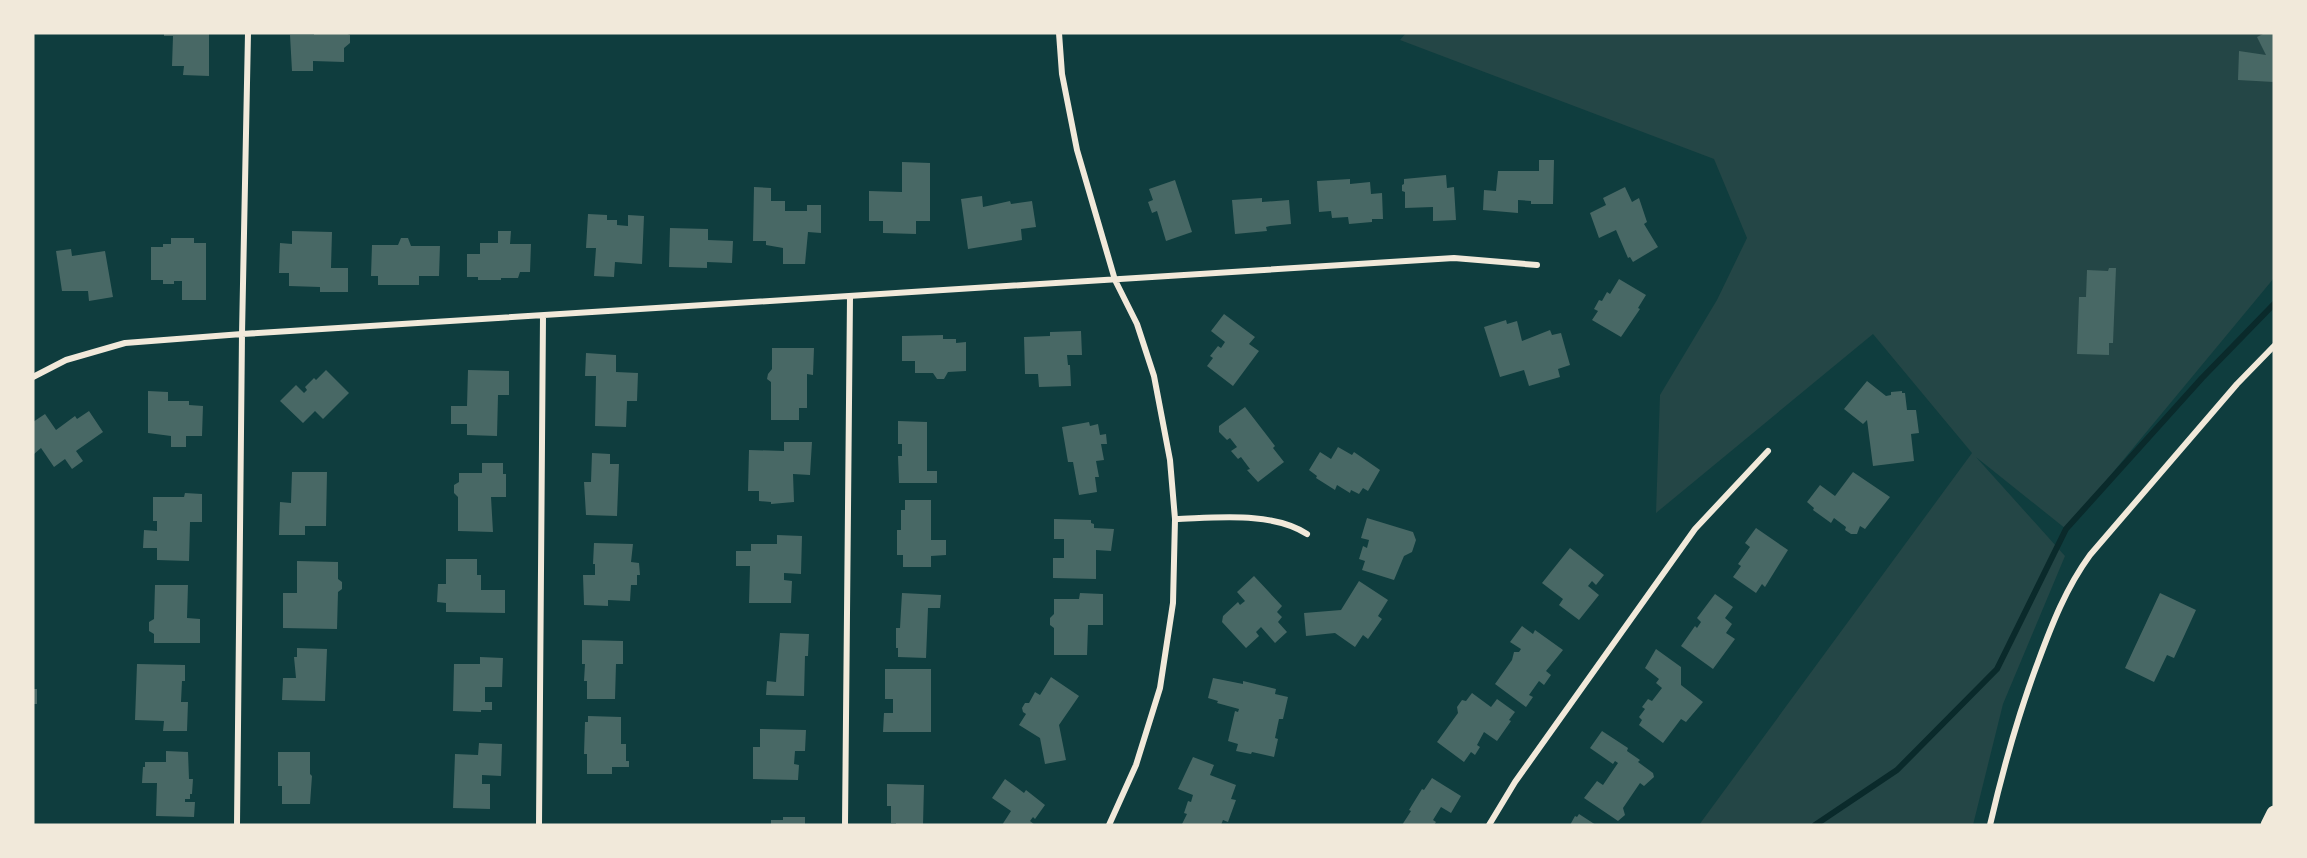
<svg xmlns="http://www.w3.org/2000/svg" width="2307" height="858" font-family="'PT Sans Narrow',sans-serif">
	<style>
		.green { fill: #244646 }
		.lines { fill: none; stroke-linecap: round; stroke-linejoin: round }
		.stream { stroke: #0a2a2b; stroke-width: 6 }
		.building { fill: #486865 }
		.minor { stroke: #f1e9da; stroke-width: 6 }
		.motorway { stroke: #f1e9da; stroke-width: 15 }
	</style>
	<rect width="100%" height="100%" fill="#0f3d3e"/>
	<!-- green -->
	<path class="green" d="M1406 33H2274V278L2066 529 1976 457 2065 556 2003 704 1973 825H1699L1972 453 1873 334 1656 513 1660 395 1717 300 1747 238 1714 159 1400 40Z"/>
	<g class="lines">
		<!-- stream -->
		<path class="stream" d="M1815 825 1897 770 1997 669 2066 529 2202 378 2274 304"/>
	</g>
	<!-- building -->
	<path class="building" d="M164 33H209V76L183 75 184 66H172L173 36H164Z
		M314 33H345L350 35V43L344 48V62L313 61V71H292L290 35H314Z
		M2265 33H2274V82L2238 80 2239 51 2266 55 2257 37Z
		M1539 160H1554L1553 204H1531V201L1518 200V213L1483 210 1484 190 1496 191 1498 171H1539Z
		M902 162 930 163V221H916V234L883 233V221H869V191L902 192Z
		M1446 175 1447 188 1454 187 1456 220 1433 221V207L1405 208V192L1402 191V185L1404 184V179Z
		M1350 179V184L1370 182 1371 194 1382 193 1383 219H1372V222L1349 224 1348 217 1332 218 1331 211 1319 212 1317 181Z
		M1175 180 1192 232 1166 241 1157 211 1152 213 1148 202 1153 200 1149 189Z
		M754 187 771 188V201H785V211H807V205H821V233L808 232 805 264H783V248L766 245V241H753Z
		M1625 187 1632 202 1639 198 1647 222 1644 224 1658 247 1633 262 1630 257 1628 258 1616 230 1599 238 1590 213 1606 205 1603 198Z
		M982 196 983 207 1010 201 1011 204 1032 201 1036 227 1021 229 1022 240 968 249 961 199Z
		M1262 198V202L1289 200 1291 224 1270 226 1266 227 1267 231 1235 234 1232 200Z
		M588 214 607 215V220H617V225L628 226V215L644 216 642 264 615 262 614 277 594 276 596 248H586Z
		M670 228 708 229V240L733 241 732 263 707 262V268L669 267Z
		M292 231 332 232 331 268H348V292H320V287L289 286V273H279L280 243 292 244Z
		M498 231H511L510 244H531L530 272H520L518 278H501V280H478V277H467V254H480V243H498Z
		M171 238H194V243H206V300H182V281H174V284H163V280H151V247H163V244H171Z
		M401 238H408L411 246H440L439 276H419V285H378V276H371L372 245H398Z
		M71 249 72 256 105 251 113 297 89 301 88 291H62L56 251Z
		M2109 268H2116L2113 343H2109V355L2077 354 2079 297H2086L2087 270 2108 271Z
		M1619 279 1646 295 1638 308 1640 309 1621 337 1592 320 1598 311 1594 309 1599 300 1602 301 1607 292 1610 294Z
		M1224 314 1255 337 1249 344 1259 351 1233 386 1207 366 1213 358 1210 356 1218 346 1221 348 1225 342 1211 331Z
		M1506 320 1507 324 1517 321 1522 341 1550 330 1552 335 1561 333 1570 365 1558 369 1560 377 1529 386 1524 370 1500 377 1484 327Z
		M1081 331 1082 355H1067L1068 365H1070L1071 386 1039 387 1038 374H1025L1024 337 1050 336V332Z
		M943 335V339H956V343L966 342V371L948 372 944 379H937L933 373H915V361H902V336Z
		M772 348H814L813 375 807 374V408H799V420H771V382L767 379 768 374 772 369Z
		M586 353 616 355V372L638 373 637 401H627L626 427 595 426 596 376H585Z
		M326 370 349 393 323 419 315 411 303 423 280 401 296 385 304 393 307 390 305 387 314 378 316 380Z
		M468 370 509 371V395H498L497 436 467 435V424H451V406H467Z
		M1867 381 1886 396 1891 395V392L1902 391V393H1905L1907 410H1916L1919 433 1911 434 1914 461 1873 466 1867 420 1863 424 1844 409Z
		M148 391 168 392V401H189V405L203 406 202 436H186V447H171V436L148 433Z
		M1245 407 1275 446 1273 448 1284 462 1258 482 1247 470 1250 469 1241 457 1238 459 1231 451 1237 447 1230 438 1227 440 1219 432V426Z
		M89 411 103 432 76 451 83 461 72 469 65 459 54 467 41 448 34 454 33 422 45 414 56 430 75 416 77 419Z
		M898 421 927 422V471H937V483H899L898 456H902V444H898Z
		M1089 422 1090 426 1098 424 1100 435 1106 434 1107 444H1101L1104 460 1096 461 1099 477H1095L1097 492 1079 495 1073 462H1068L1062 427Z
		M784 442H812L810 475 793 474 794 502 771 504V502L759 501V491H748L749 450 784 451Z
		M1338 447 1352 455 1354 452 1380 470 1368 491 1363 488 1359 494 1351 490 1350 493 1337 485 1335 490 1316 478 1317 476 1309 470 1320 452 1331 459Z
		M592 453 610 454V464H619L617 516 586 515 584 482H591Z
		M482 463H503V474H506V497H491L493 532 458 531V497L454 493V485L459 482V473H482Z
		M292 472H327L326 526H305V535H279L280 502 291 503Z
		M1853 472 1890 497 1865 529 1860 526 1857 534H1851L1845 530 1846 527 1834 518 1831 523 1813 510 1814 508 1807 502 1820 485 1835 496Z
		M185 493 202 494V522H190L189 561 157 560V548H143L144 530 157 531V521H153V497H184Z
		M905 500H931V540H946V555L931 556V567H903V555H897V530H901V510H905Z
		M1367 518 1413 532 1416 540 1412 552 1404 556 1394 580 1362 570 1365 561 1359 559 1363 546 1367 548 1369 540 1361 538Z
		M1054 519 1091 520V523L1094 524V528L1114 529 1111 551 1096 550V579L1053 578V558H1064V539H1054Z
		M1756 528 1788 550 1765 587 1762 584 1756 593 1733 577 1741 566 1738 564 1750 547 1745 543Z
		M777 535 802 536 801 574 784 573V580L792 581 791 603H749L750 566H736V551H751V544H777Z
		M594 543 633 544 631 562 639 563 640 575H637V585H631L630 601 608 600V606L584 605 583 575H595V564H593Z
		M1570 548 1604 575 1596 585 1592 581 1588 586 1599 595 1579 620 1559 605 1563 599 1542 583Z
		M446 559H477V575H481V590H505V613L446 612V603L437 602 438 584H446Z
		M297 561 338 562V579L342 582V589L338 592 337 629 283 628V593H297Z
		M1254 576 1282 606 1277 612 1282 617 1278 622 1287 632 1275 643 1261 627 1256 632 1259 636 1246 648 1222 622 1223 616 1238 602 1240 605 1245 601 1237 592Z
		M1359 581 1388 600 1378 616 1382 619 1368 639 1363 635 1355 647 1335 633 1306 636 1304 613 1341 610Z
		M155 585H188L187 618 200 619V643H154V634L149 631V622L154 619Z
		M902 593 941 595 940 608H928L926 658 898 657V648H896V628H900Z
		M1080 593 1103 594V625H1088L1087 655H1054V628L1050 625V618L1054 614V599H1079Z
		M2160 593 2196 610 2174 658 2167 655 2154 682 2125 668Z
		M1715 594 1733 607 1725 618 1732 624 1726 633 1735 639 1713 669 1681 646 1695 626 1697 628 1701 622 1697 618Z
		M1522 626 1533 634 1535 630 1563 650 1546 671 1551 675 1544 685 1539 681 1529 695 1533 697 1526 707 1495 684 1512 660 1514 652H1519L1521 649 1510 642Z
		M780 633 809 634 808 656H805L804 696 766 695 767 681 776 682Z
		M582 640 623 641V664H616L615 699H587V681H584L585 664H582Z
		M297 648 327 649 325 701 282 700 283 678H296L294 657H297Z
		M1656 649 1681 667V685L1703 702 1686 722 1681 719 1663 743 1639 725 1642 720 1639 717 1645 709 1642 707 1648 699 1652 701 1662 688 1656 683 1659 679 1645 668Z
		M480 657 503 658 502 687H485V702H492V710H481V712L453 711 454 664H480Z
		M137 664 185 665V681H182L181 702H188L187 731H163L164 721 135 720Z
		M885 669H931V732H883L884 713H893V699H885Z
		M1051 677 1079 696 1059 725 1066 760 1045 764 1040 738 1019 725 1026 714 1023 712 1022 708 1025 703H1029L1035 692 1040 695Z
		M1213 678 1243 684V681L1276 689 1275 694 1288 697 1283 719H1279L1275 738 1278 739 1274 757 1252 752 1251 754 1236 751 1238 744 1228 741 1235 711 1238 712 1239 709 1217 703 1218 701 1208 698Z
		M33 689H37V704H33Z
		M1472 693 1491 707 1497 699 1515 712 1509 720 1511 721 1497 741 1484 732 1477 745 1480 747 1475 755 1471 752 1464 762 1437 742 1458 713 1457 707 1462 700 1466 701Z
		M588 716 621 717V744H626V761H629V767H612V774H587V754H584L585 722H588Z
		M760 729 806 730 805 751H795L794 764 799 765 798 780 753 779V747H760Z
		M1602 731 1628 748 1627 751 1640 760 1638 762 1653 773 1654 777 1644 786 1640 783 1623 808 1625 815 1618 821 1584 798 1597 781 1603 785 1618 763 1615 761 1613 764 1590 748Z
		M479 743 502 744 501 776 482 775V784H490V809L453 808 455 754 478 755Z
		M166 751 188 752 189 779H193L192 794H190V799H185V802H195L194 817 156 816 157 783H142L143 767H145V762H166Z
		M278 752H310V774L312 776 310 804H282V786H278Z
		M1193 757 1214 765 1210 775 1236 785 1231 799 1236 800 1228 822 1223 820 1221 825 1182 824 1187 814 1184 813 1188 801 1191 802 1193 795 1178 789Z
		M1432 778 1461 796 1451 813 1441 807 1433 820 1436 822 1434 825H1402L1411 811 1409 810 1422 789 1424 790Z
		M1005 779 1024 793 1026 790 1045 805 1035 819 1033 817 1030 821 1035 825H1002L1011 811 992 798Z
		M887 784 924 785 923 825H896V823H891V806H887Z
		M1579 814 1596 825H1570L1575 816 1577 817Z
		M783 817H805V825H771V820H783Z"/>
	<g class="lines">
		<!-- minor -->
		<path class="minor" d="M1059 33 1062 74 1077 150 1115 280 1137 324 1154 376 1170 460 1175 519 1173 603 1160 688 1136 765 1109 825
			M33 377 66 360 125 343 242 334 1454 258 1537 265
			M1175 519C1215 518 1272 511 1307 534
			M237 825 242 334 248 33
			M539 825 543 316
			M845 825 850 297
			M1489 825 1515 782 1695 529 1768 451
			M1990 825C2003 769 2018 715 2038 662 2052 624 2066 588 2090 555L2237 384 2274 346"/>
		<!-- motorway -->
		<path class="motorway" d="M2268 825 2274 813"/>
	</g>
	<!-- border -->
	<rect width="2307" height="858" fill="none" stroke="#f1e9da" stroke-width="69"/>
</svg>
